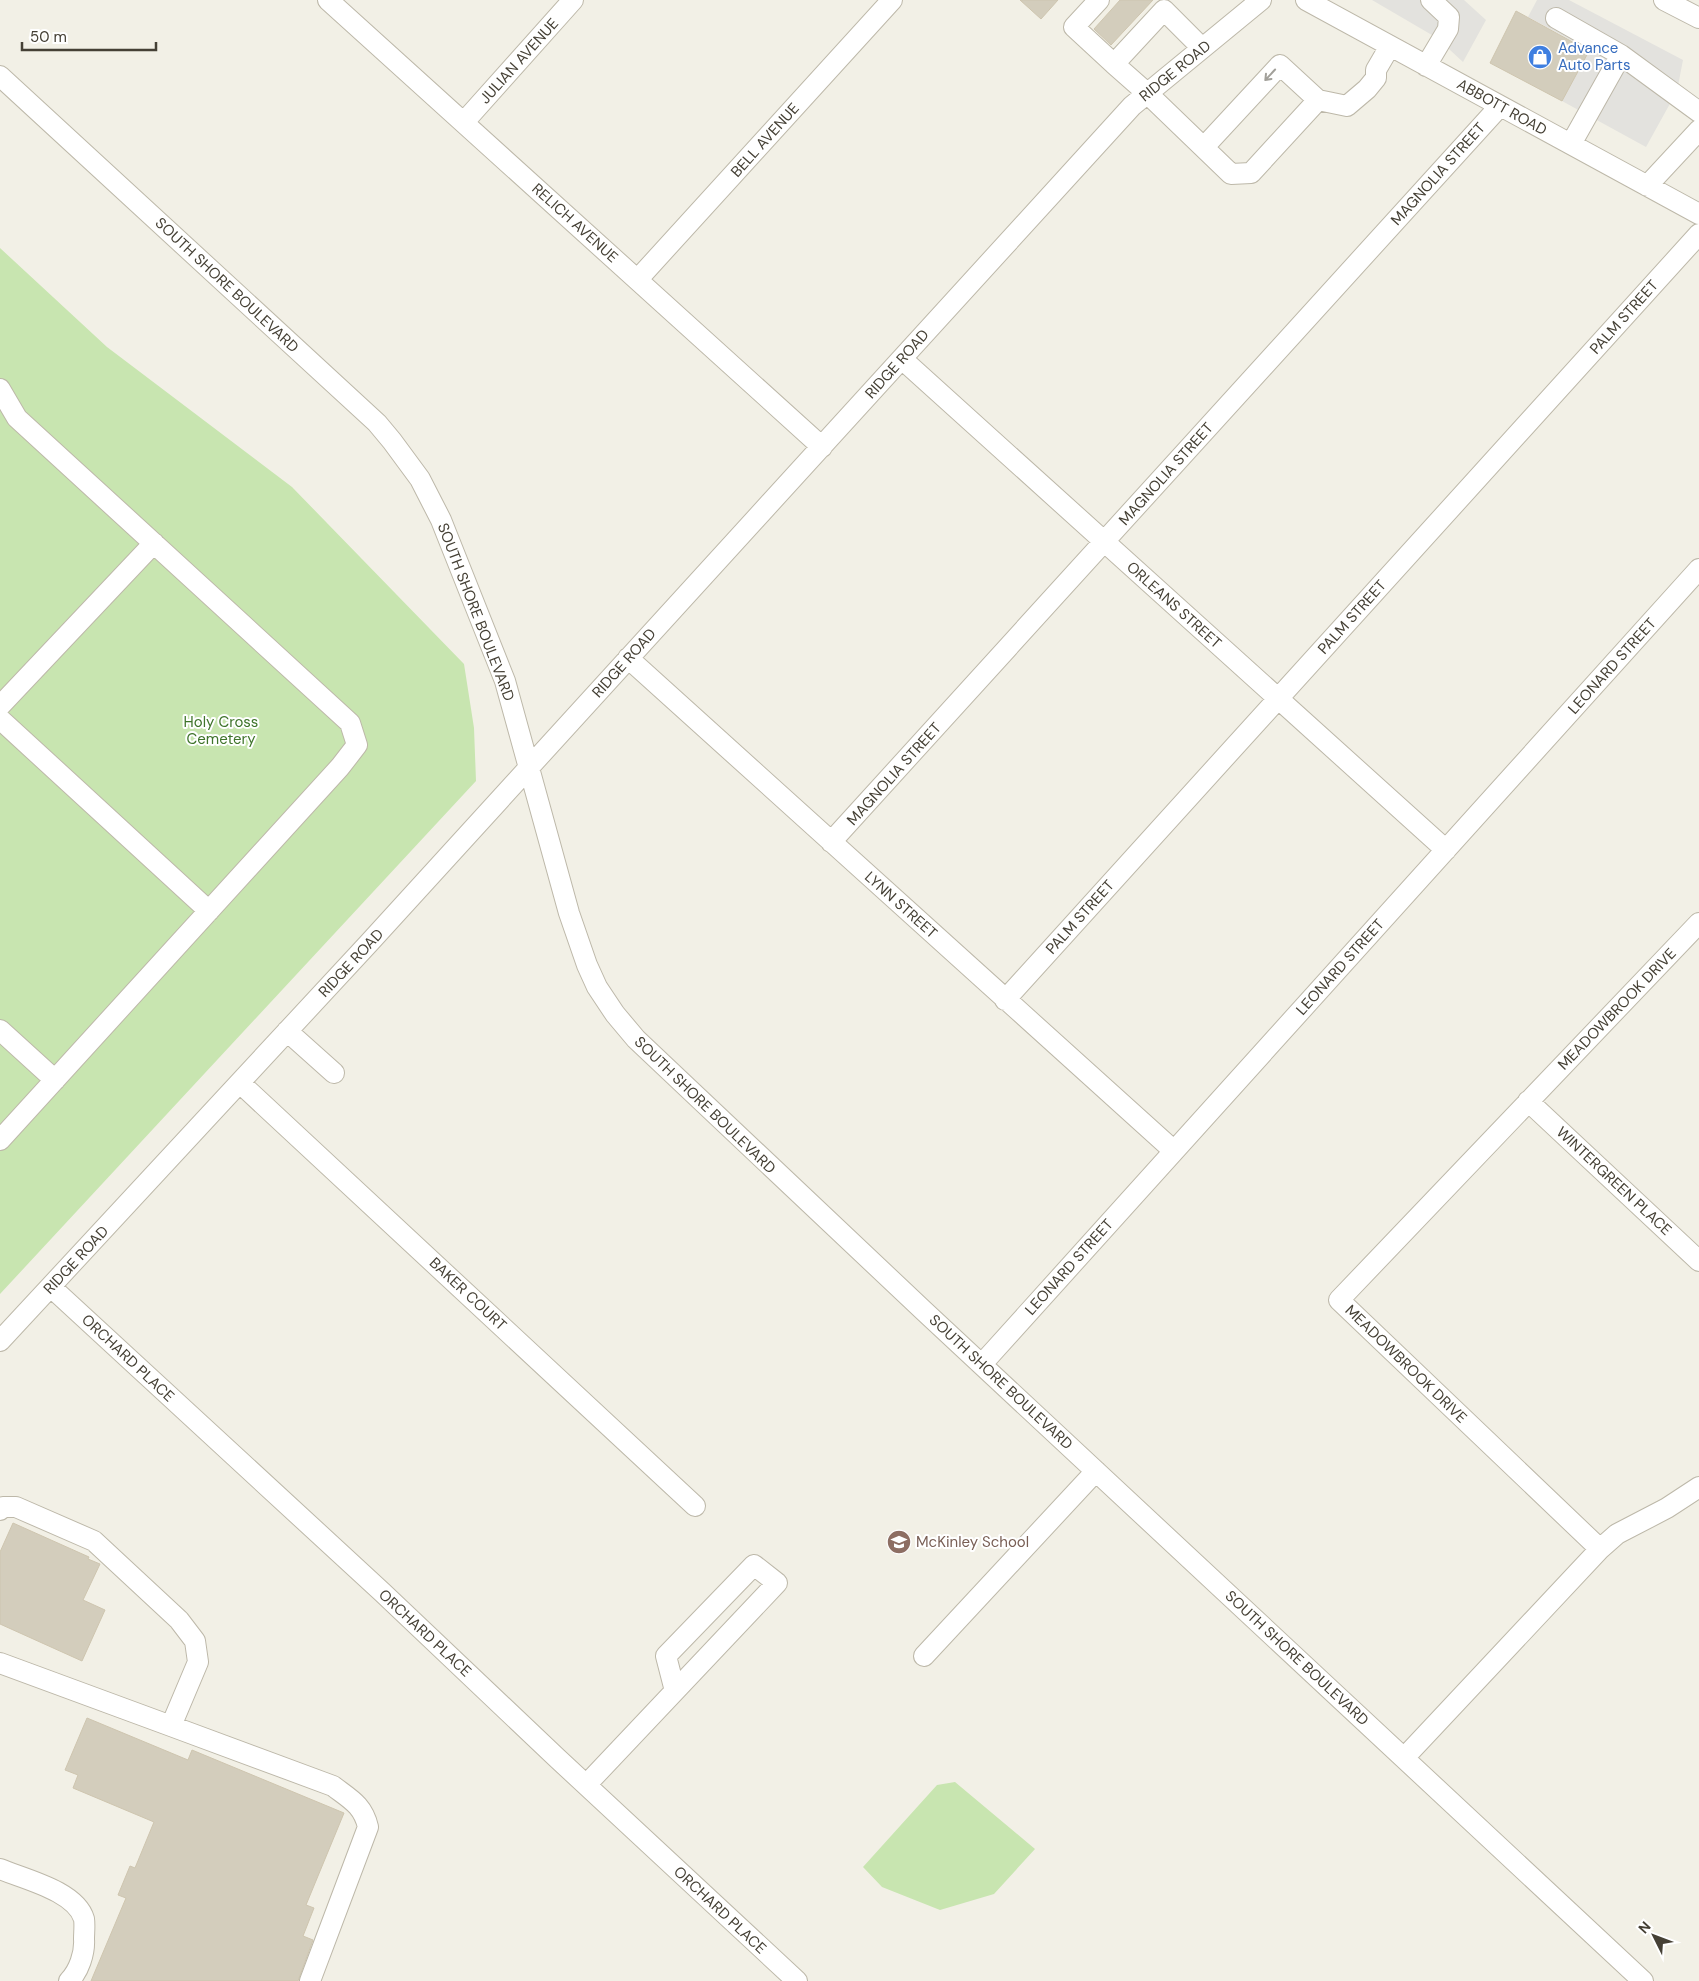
<svg xmlns="http://www.w3.org/2000/svg" width="1699" height="1981" font-family="'DM Sans',sans-serif">
	<style>
		.green { fill: #c8e5b0 }
		.parking { fill: #e3e2de }
		.building { fill: #d3cdbc; stroke: #cec5af }
		.lines { fill: none; stroke-linecap: round; stroke-linejoin: round }
		.minor-casing { stroke: #bdb8a9; stroke-width: 22 }
		.minor { stroke: #fff; stroke-width: 20 }
		.oneway { stroke: #a2a09a }
		.labels { text-anchor: middle; stroke-width: 4; stroke-linejoin: round; paint-order: stroke }
		.shop-label { font-size: 15px; fill: #366cbe; stroke: #fff; text-anchor: start }
		.street-label { font-size: 15px; fill: #454035; stroke: #fff }
		.park-label { font-size: 15px; fill: #3f742b; stroke: #fff }
		.education-label { font-size: 15px; fill: #785e54; stroke: #fff; text-anchor: start }
	</style>
	<rect width="100%" height="100%" fill="#f2f0e6"/>
	<!-- green -->
	<path class="green" d="M0 248 107 347 292 487 464 664 474 728 476 781 0 1294Z
		M955 1782 1035 1849 994 1894 940 1910 882 1887 863 1867 937 1785Z"/>
	<!-- parking -->
	<path class="parking" d="M1372 0H1464L1486 20 1463 62 1437 38Z
		M1537 0H1569L1683 60 1677 91 1646 147 1562 101 1589 50 1528 17Z"/>
	<!-- building -->
	<path class="building" d="M1020 0H1058L1041 19Z
		M1120 0H1153L1111 45 1094 29Z
		M1516 11 1589 51 1562 101 1490 63Z
		M13 1523 89 1557 88 1559 100 1564 83 1600 105 1610 82 1661 0 1624V1552Z
		M87 1718 188 1760 192 1750 344 1813 306 1905 314 1908 303 1936 313 1940 298 1981H91L126 1898 118 1895 130 1866 135 1868 154 1822 73 1788 78 1775 65 1770Z"/>
	<g class="lines">
		<!-- minor casing -->
		<g class="minor-casing">
			<path id="minor" d="M328 0 822 447
				M1099 0 1074 27 1114 64
				M1306 0 1699 214
				M1664 0 1699 18
				M1556 18 1621 55
				M1202 48 1164 10 1114 64 1148 94 1231 174 1251 173 1318 100
				M1426 66 1448 29 1449 17 1431 0
				M0 76 377 423 392 441 420 479 441 520 505 681 569 913 587 965 597 987 615 1014 636 1039 924 1311 1643 1981
				M464 122 573 0
				M1571 144 1621 55 1699 112
				M1204 147 1280 65 1318 100 1347 106 1367 89 1376 78V70L1390 46
				M1647 186 1699 130
				M638 279 892 0
				M902 359 1446 850
				M0 389 17 418 350 723 357 745 340 767 0 1140
				M628 658 1174 1151
				M0 706 154 543
				M0 719 209 911
				M831 842 1500 106
				M1005 1000 1699 234
				M0 1030 55 1080
				M287 1031 334 1073
				M240 1083 695 1506
				M1528 1101 1699 1261
				M51 1287 382 1592 557 1758 797 1981
				M0 1341 369 943 1132 106 1261 0
				M982 1364 1699 569
				M0 1510 3 1507H16L94 1541 179 1620 195 1641 198 1662 171 1726 0 1663
				M1600 1549 1339 1300 1699 923
				M924 1656 1096 1471
				M171 1726 333 1786C350 1799 363 1805 368 1827L310 1981
				M1404 1758 1600 1549 1617 1534 1667 1508 1699 1487
				M586 1785 777 1583 754 1565 666 1656 675 1691
				M0 1869C24 1879 76 1891 84 1919 85 1925 84 1933 84 1939 85 1953 79 1971 69 1981"/>
		</g>
		<!-- minor -->
		<use href="#minor" class="minor"/>
	</g>
	<!-- one-way arrows -->
	<defs><path id="oneway-shaft" d="M-6 0H5M1.5-3L5.5 0L1.5 3" fill="none" stroke-width="1.6" stroke-linecap="round" stroke-linejoin="round" transform="scale(1.25)"/></defs>
	<use class="oneway" href="#oneway-shaft" transform="translate(1270 75) rotate(133)"/>
	<!-- icons -->
	<defs>
		<g id="shop-disc" transform="scale(1.25)"><circle r="9.5" fill="#3f7fe0" stroke="#fff"/><path d="M-5-2.5h2.3a2.7 3.5 0 0 1 5.4 0H5L5.5 6h-11ZM-1.5-2.5h3a1.5 2.3 0 0 0-3 0Z" fill="#fff"/></g>
		<g id="school-disc" transform="scale(1.25)"><circle r="9.5" fill="#8d6e63" stroke="#fff"/><path d="M0-5L7-2L0 1L-7-2ZM-4 1L0 2.5L4 1V4Q0 6-4 4Z" fill="#fff"/></g>
	</defs>
	<g fill-rule="evenodd">
		<use href="#shop-disc" x="1540" y="57"/>
		<use href="#school-disc" x="899" y="1542"/>
	</g>
	<g class="labels">
		<!-- shop labels -->
		<g class="shop-label">
			<text x="1558" y="53">Advance<tspan x="1558" dy="17">Auto Parts</tspan></text>
		</g>
		<!-- street labels -->
		<g class="street-label">
			<text transform="translate(519 61) rotate(-48)" y="5">JULIAN AVENUE</text>
			<text transform="translate(1175 71) rotate(-39)" y="5">RIDGE ROAD</text>
			<text transform="translate(1502 107) rotate(29)" y="5">ABBOTT ROAD</text>
			<text transform="translate(765 140) rotate(-48)" y="5">BELL AVENUE</text>
			<text transform="translate(1438 174) rotate(-48)" y="5">MAGNOLIA STREET</text>
			<text transform="translate(575 223) rotate(42)" y="5">RELICH AVENUE</text>
			<text transform="translate(227 285) rotate(43)" y="5">SOUTH SHORE BOULEVARD</text>
			<text transform="translate(1624 317) rotate(-48)" y="5">PALM STREET</text>
			<text transform="translate(897 364) rotate(-48)" y="5">RIDGE ROAD</text>
			<text transform="translate(1166 474) rotate(-48)" y="5">MAGNOLIA STREET</text>
			<text transform="translate(1174 605) rotate(42)" y="5">ORLEANS STREET</text>
			<text transform="translate(476 612) rotate(69)" y="5">SOUTH SHORE BOULEVARD</text>
			<text transform="translate(1352 617) rotate(-48)" y="5">PALM STREET</text>
			<text transform="translate(624 663) rotate(-48)" y="5">RIDGE ROAD</text>
			<text transform="translate(1612 666) rotate(-48)" y="5">LEONARD STREET</text>
			<text transform="translate(894 774) rotate(-48)" y="5">MAGNOLIA STREET</text>
			<text transform="translate(901 905) rotate(42)" y="5">LYNN STREET</text>
			<text transform="translate(1080 917) rotate(-48)" y="5">PALM STREET</text>
			<text transform="translate(351 963) rotate(-47)" y="5">RIDGE ROAD</text>
			<text transform="translate(1340 967) rotate(-48)" y="5">LEONARD STREET</text>
			<text transform="translate(1617 1009) rotate(-46)" y="5">MEADOWBROOK DRIVE</text>
			<text transform="translate(705 1105) rotate(44)" y="5">SOUTH SHORE BOULEVARD</text>
			<text transform="translate(1614 1181) rotate(43)" y="5">WINTERGREEN PLACE</text>
			<text transform="translate(76 1260) rotate(-47)" y="5">RIDGE ROAD</text>
			<text transform="translate(1069 1267) rotate(-48)" y="5">LEONARD STREET</text>
			<text transform="translate(468 1294) rotate(43)" y="5">BAKER COURT</text>
			<text transform="translate(128 1358) rotate(43)" y="5">ORCHARD PLACE</text>
			<text transform="translate(1406 1364) rotate(44)" y="5">MEADOWBROOK DRIVE</text>
			<text transform="translate(1001 1382) rotate(43)" y="5">SOUTH SHORE BOULEVARD</text>
			<text transform="translate(425 1633) rotate(43)" y="5">ORCHARD PLACE</text>
			<text transform="translate(1297 1658) rotate(43)" y="5">SOUTH SHORE BOULEVARD</text>
			<text transform="translate(720 1910) rotate(43)" y="5">ORCHARD PLACE</text>
		</g>
		<!-- park labels -->
		<g class="park-label">
			<text x="221" y="727">Holy Cross<tspan x="221" dy="17">Cemetery</tspan></text>
		</g>
		<!-- education labels -->
		<g class="education-label">
			<text x="916" y="1547">McKinley School</text>
		</g>
	</g>
	<!-- north arrow -->
	<g transform="translate(1654 1936) rotate(312)" stroke="#ffffff" stroke-width="4" paint-order="stroke">
	<path d="M0-4L9 19L0 12L-9 19Z" fill="#454035"/>
	<text y="-8" font-size="14" font-weight="bold" text-anchor="middle" fill="#454035">N</text>
	</g>
	<!-- scale -->
	<path d="M22 42v8h134v-8" fill="none" stroke="#454035" stroke-width="2.5"/>
	<text x="30" y="42" font-size="15" fill="#454035" stroke="#ffffff" stroke-width="4" paint-order="stroke">50 m</text>
</svg>
